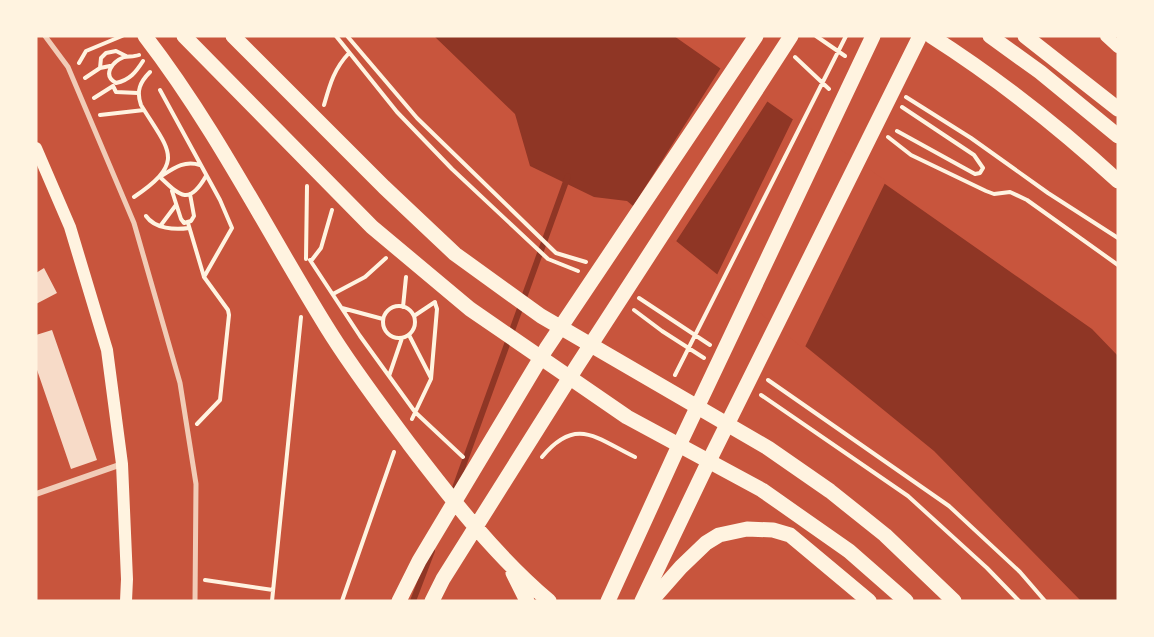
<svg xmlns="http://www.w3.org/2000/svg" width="1154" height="637" font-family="'Noto Serif',serif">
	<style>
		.water { fill: #8f3625 }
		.pier { fill: #c8553d }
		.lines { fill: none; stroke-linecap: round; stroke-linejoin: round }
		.stream { stroke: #8f3625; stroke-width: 6 }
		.building { fill: #f7dbc8 }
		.path { stroke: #fff3e0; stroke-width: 4 }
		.pedestrian { stroke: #f1ccb7; stroke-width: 5 }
		.minor { stroke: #f1ccb7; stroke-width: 6 }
		.secondary { stroke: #fff3e0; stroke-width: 12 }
		.primary { stroke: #fff3e0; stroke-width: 15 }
		.trunk { stroke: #fff3e0; stroke-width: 15 }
	</style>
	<rect width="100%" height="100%" fill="#c8553d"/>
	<!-- water -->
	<path class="water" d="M434 36H674L1092 329 1118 356V601H1081L934 451 627 201 594 197 530 166 515 114Z"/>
	<!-- pier -->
	<path class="pier" d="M722 66 769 99 675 243 632 208Z
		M794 117 886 181 804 349 716 277Z"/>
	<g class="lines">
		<!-- stream -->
		<path class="stream" d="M455 488 568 176
			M413 601 432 551"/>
	</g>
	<!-- building -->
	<path class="building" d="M44 268 57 293 36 304V273Z
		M52 330 97 460 71 469 36 367V335Z"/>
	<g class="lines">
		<!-- path -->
		<path class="path" d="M336 36 397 112 452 169 548 259 578 271
			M816 36 845 56
			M348 37 417 118 556 253 586 262
			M139 55C134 57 128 56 124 57 112 62 102 75 116 83 130 80 136 72 143 61
			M795 57 829 89
			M79 63 86 51 122 36
			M100 68 101 58 106 53 116 51 126 56
			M85 78 100 68 110 66
			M113 86 116 92 138 93
			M160 90 220 200 232 228 204 277
			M906 97 971 138 1048 193 1118 238
			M94 98 113 86
			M324 105C330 84 334 69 349 53
			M100 115 144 110
			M897 131 975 174 980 173 983 168 974 155 902 107
			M888 137 911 155 986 191 994 194 1010 192 1027 200 1118 265
			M200 165C184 160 174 168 160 177 180 196 189 206 206 176
			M172 191 181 219 184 223 191 221 194 216 190 194
			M134 197C187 161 169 151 141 105 136 91 140 82 150 72
			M146 216C155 229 175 230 189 228
			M188 223 204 277 228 310 229 315 220 400 197 424
			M161 225 176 205
			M306 259 307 186
			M310 260 360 336 415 412 463 457
			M311 261 321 248 332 210
			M333 294 365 277 386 258
			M639 298 710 345
			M383 322a16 16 0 1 1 32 0a16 16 0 1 1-32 0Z
			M403 307 406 277
			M342 308 383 319
			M634 310 662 331 704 358
			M414 316 435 302
			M409 335 431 378
			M675 375 846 36
			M389 376 402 338
			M768 380 949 506 1020 572 1045 601
			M761 395 908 496 987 568 1019 601
			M412 419 431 379 437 309 435 303
			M542 457C576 416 596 438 635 457
			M205 580 273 590
			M272 601 301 317
			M342 601 394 452"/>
		<!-- pedestrian -->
		<path class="pedestrian" d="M45 36 68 67 134 223 180 383 196 484 195 601"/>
		<!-- minor -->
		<path class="minor" d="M36 494 122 464"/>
		<!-- secondary -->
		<path class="secondary" d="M1106 36 1118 47
			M36 148 70 227 107 350 122 464 127 579 126 601"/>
		<!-- primary -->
		<path class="primary" d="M608 601 675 454 873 36
			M642 601 706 467 920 36"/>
		<!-- trunk -->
		<path class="trunk" d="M145 36C215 127 266 229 326 326 351 367 381 406 410 445 452 500 496 556 549 601
			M184 36 372 227 470 309 627 417 762 490 849 551 906 601
			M233 36 384 187 455 254 541 316 768 448 830 491 885 535 954 601
			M931 36C1000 80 1058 126 1118 181
			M990 36 1040 72 1118 136
			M1025 36 1118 109
			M513 573 527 601
			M399 601 419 561 546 349 756 36
			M432 601 443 579 577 366 791 36
			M651 601 681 567 706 543 719 535 747 529 773 530 790 535 869 601"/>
	</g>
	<!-- border -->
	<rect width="1154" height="637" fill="none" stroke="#fff3e0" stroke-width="75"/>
</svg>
